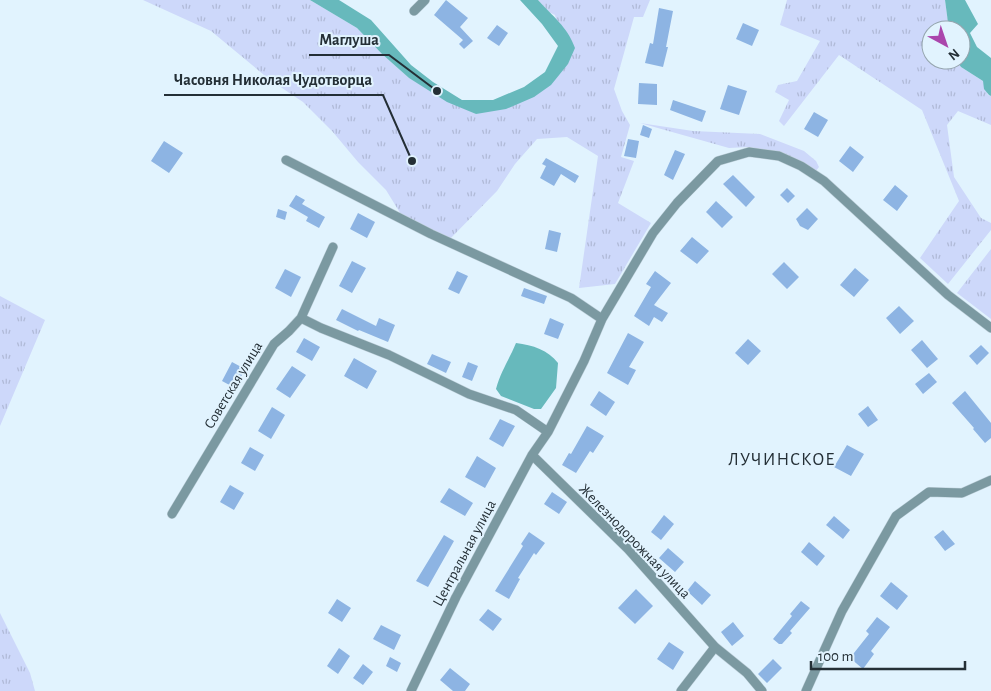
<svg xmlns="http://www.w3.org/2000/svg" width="991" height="691" font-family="'Alegreya Sans',sans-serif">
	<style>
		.grass { fill: url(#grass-tufts) }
		.water { fill: #67b9bc }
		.building { fill: #8db4e3 }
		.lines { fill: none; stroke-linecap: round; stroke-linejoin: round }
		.minor-casing { stroke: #bfd0da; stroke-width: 10 }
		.minor { stroke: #7b99a1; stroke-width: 9 }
		.labels { text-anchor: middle; stroke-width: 4; stroke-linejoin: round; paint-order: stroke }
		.street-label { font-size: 15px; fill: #242f36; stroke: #e1f3fe }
		.quarter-label { font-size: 18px; letter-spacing: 1px; fill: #242f36; stroke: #e1f3fe }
		.leader { fill: none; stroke: #242f36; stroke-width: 2 }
		.callout-dot { fill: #242f36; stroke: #e1f3fe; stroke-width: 2 }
		.callout-label { font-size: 16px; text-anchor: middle; font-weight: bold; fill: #242f36; stroke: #e1f3fe; stroke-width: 4; stroke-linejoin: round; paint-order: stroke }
	</style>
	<defs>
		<pattern id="grass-tufts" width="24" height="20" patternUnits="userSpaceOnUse" patternTransform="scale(1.25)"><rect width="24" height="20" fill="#cdd8fa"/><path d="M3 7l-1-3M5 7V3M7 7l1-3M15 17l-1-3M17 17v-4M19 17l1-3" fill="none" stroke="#b0bad7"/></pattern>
	</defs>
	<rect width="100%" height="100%" fill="#e1f3fe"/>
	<!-- grass -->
	<path class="grass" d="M143 0H310L357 28 382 54 409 78 476 114 568 64 555 15 549 12 538 0H650L643 17H634L614 89 622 111 630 125 621 157 634 161 618 203 651 223 615 284 579 288 598 156 567 137 537 139 515 164 497 191 447 242 405 221 386 190 358 162 332 131 303 102 270 80 211 31Z
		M787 0H945L949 30H931V60H956L961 67 983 81 988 95 991 96V125L958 111 947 125 954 177 981 218 991 223V230L948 284 920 258 959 201 922 110 839 55 784 126 779 121 789 100 775 92 778 85 797 81 820 41 780 25Z
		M640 123 693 131 760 134 804 151 816 161 819 167 815 172 781 152 748 147 729 148Z
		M991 249V319L957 293Z
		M0 296 45 320 0 426Z
		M0 613 30 673 35 691H0Z"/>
	<!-- water -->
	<path class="water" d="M310 0H339L371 20 411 65 433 82 462 100H493L524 87 545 72 558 46 542 24 520 0H538C553 17 567 26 575 48L568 64 551 85 534 97 506 109 476 114 447 102 409 78 382 54 357 28Z
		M945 0H965L978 24 970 33 977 47 991 58V96L989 95 984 89 983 81 961 67 956 60H961V30H949Z
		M516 343C533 345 548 350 558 363L556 388 541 409H534L501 396 496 389C501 371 509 360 516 343Z"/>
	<!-- building -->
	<path class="building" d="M446 0 468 18 460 27 473 41 464 49 459 44 463 40 434 15Z
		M659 8 673 11 666 47H668L663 67 645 63 650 43 653 44Z
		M743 23 759 30 752 46 736 39Z
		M497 25 508 33 499 46 487 38Z
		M639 83 657 84V105L638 104Z
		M728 85 747 91 739 115 720 109Z
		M673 100 706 111 702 122 670 110Z
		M814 112 828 120 818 137 804 129Z
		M643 125 652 129 649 138 640 135Z
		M628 139 639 141 636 158 624 156Z
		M164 141 183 153 169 173 151 161Z
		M850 146 864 157 853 172 839 161Z
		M675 150 685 154 673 180 664 175Z
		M410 155 418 160 413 167 406 162Z
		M546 158 579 176 575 183 561 174 554 186 540 178 546 166 542 164Z
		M733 175 755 197 746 207 723 184Z
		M895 185 908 196 897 211 883 200Z
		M787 188 795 196 788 203 780 195Z
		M296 195 305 200 302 204 325 217 319 228 306 221 308 217 289 206Z
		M716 201 733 217 722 228 706 212Z
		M807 208 818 219 808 230 800 226 796 219Z
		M278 209 287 212 285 220 276 217Z
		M358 213 375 222 367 238 350 229Z
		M549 230 561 233 557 252 545 249Z
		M692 237 709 251 697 264 680 251Z
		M352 261 366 268 352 293 339 286Z
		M784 262 799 277 787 289 772 274Z
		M855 268 869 280 854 297 840 285Z
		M285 269 301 277 291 297 275 288Z
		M457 271 468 276 459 294 448 289Z
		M655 271 671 283 654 305 668 313 662 322 654 317 649 326 634 316 651 287 646 284Z
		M524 288 547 296 544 304 521 296Z
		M899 306 914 321 900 334 886 318Z
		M342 309 376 326 379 318 395 325 388 342 359 330 358 331 336 320Z
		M550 318 564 324 558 339 544 334Z
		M628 333 644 342 629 367 636 370 628 385 607 373Z
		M304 338 320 347 312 361 296 352Z
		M748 339 761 351 748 365 735 353Z
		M922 340 938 359 927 368 911 350Z
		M981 345 989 353 977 365 969 356Z
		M432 354 451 362 446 373 427 364Z
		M354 358 377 371 367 389 344 376Z
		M232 362 245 369 235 388 222 381Z
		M468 362 478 366 472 381 462 377Z
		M292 366 306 375 290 398 276 389Z
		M929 373 937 382 923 394 915 384Z
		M599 391 615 402 606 416 590 405Z
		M965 391 991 423V438L985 443 973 429 974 428 952 403Z
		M868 406 878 420 868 427 858 414Z
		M272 407 285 415 271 439 258 431Z
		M500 419 515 426 503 447 489 439Z
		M587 426 604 436 593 453 590 451 576 473 562 465 569 453 571 454Z
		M847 445 864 454 851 476 834 467Z
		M250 447 264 455 255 471 241 463Z
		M477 456 496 468 485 488 465 477Z
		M230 485 244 493 234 510 220 502Z
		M449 488 473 503 465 516 440 502Z
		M552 492 567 502 559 514 544 504Z
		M664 515 674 524 661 540 651 532Z
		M834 516 850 530 843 539 826 525Z
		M943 530 955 544 945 551 934 537Z
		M529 532 545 543 536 555 534 553 518 578 520 579 509 599 495 591 523 546 521 544Z
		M444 535 454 541 428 587 416 581Z
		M809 542 825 556 817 566 801 552Z
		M668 548 684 562 675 572 659 558Z
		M695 581 711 595 702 605 687 591Z
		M891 582 908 596 897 610 880 596Z
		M636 589 653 606 635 624 618 608Z
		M337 599 351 608 342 622 328 613Z
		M801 601 810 608 790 631 792 633 782 644H779L773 639 792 616 790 614Z
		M488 609 502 619 493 631 479 620Z
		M877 617 890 627 871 651 874 654 863 669 850 658 869 634 866 631Z
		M733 622 744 636 732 646 721 632Z
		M381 625 401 635 394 650 373 639Z
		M669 642 684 652 673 670 657 659Z
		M339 648 350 656 338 674 327 666Z
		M390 657 401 663 397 672 386 666Z
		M773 659 782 668 767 683 758 674Z
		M363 664 373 672 363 685 353 678Z
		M450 668 470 684 465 691H453L440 680Z"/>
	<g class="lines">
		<!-- minor casing -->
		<g class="minor-casing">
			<path id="minor" d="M414 11 425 0
				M286 160 431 234 571 298 602 319
				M301 318 321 328 389 355 469 394 516 410 548 432
				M532 455 628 549 715 647 747 673 762 691
				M172 514 274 344 289 331 301 318 333 247
				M411 691 456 597 532 455 548 432 584 361 602 319 653 233 677 203 718 161 749 152 779 156 801 166 824 181 948 295 991 328
				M681 691 715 647
				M806 691 842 611 896 516 929 492 962 493 991 480"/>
		</g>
		<!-- minor -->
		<use href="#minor" class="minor"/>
	</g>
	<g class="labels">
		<!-- street labels -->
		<g class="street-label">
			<text transform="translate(233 385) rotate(-59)" y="5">Советская улица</text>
			<text transform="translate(635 541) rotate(46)" y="5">Железнодорожная улица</text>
			<text transform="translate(464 553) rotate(-62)" y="5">Центральная улица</text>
		</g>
		<!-- quarter labels -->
		<g class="quarter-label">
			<text x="782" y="465">ЛУЧИНСКОЕ</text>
		</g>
	</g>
	<!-- callouts -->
	<path class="leader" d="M437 91L389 55H309M412 161L383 95H164"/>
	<g class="callout-dot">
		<circle cx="437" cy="91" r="5"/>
		<circle cx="412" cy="161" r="5"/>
	</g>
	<g class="callout-label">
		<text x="349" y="45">Маглуша</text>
		<text x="273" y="85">Часовня Николая Чудотворца</text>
	</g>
	<!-- north arrow -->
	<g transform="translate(946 45) rotate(140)"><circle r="24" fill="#e1f3fe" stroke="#95a5ae"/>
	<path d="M0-4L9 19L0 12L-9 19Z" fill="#aa46ac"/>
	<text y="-8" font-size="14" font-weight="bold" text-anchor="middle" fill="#242f36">N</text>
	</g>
	<!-- scale -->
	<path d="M811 661v8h154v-8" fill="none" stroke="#242f36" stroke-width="2.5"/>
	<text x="818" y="661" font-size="15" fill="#242f36" stroke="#e1f3fe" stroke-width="4" paint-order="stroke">100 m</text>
</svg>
